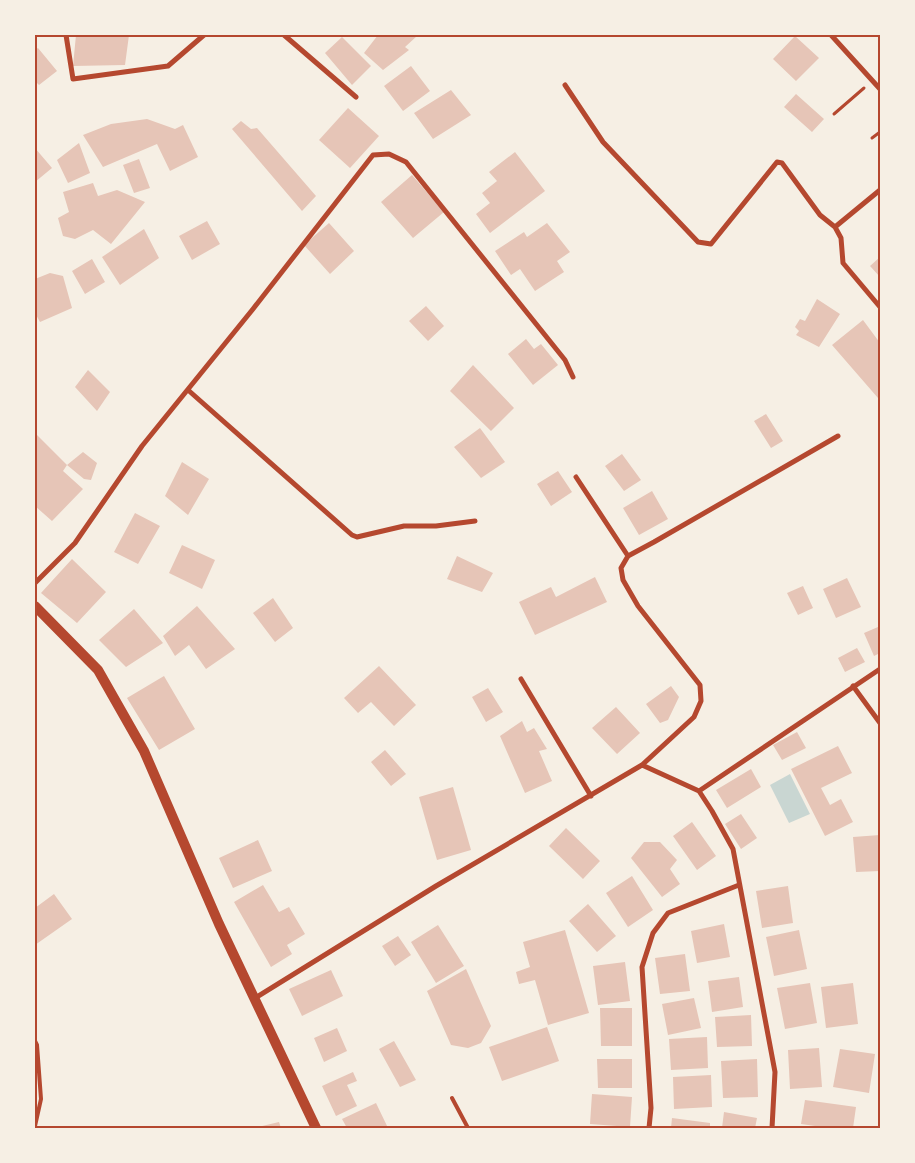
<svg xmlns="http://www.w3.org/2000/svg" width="915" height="1163" font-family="Lato,sans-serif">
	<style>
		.water { fill: #c9d6d2 }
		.building { fill: #e6c5b7 }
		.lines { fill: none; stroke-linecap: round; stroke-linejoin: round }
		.path { stroke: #b5482f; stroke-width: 3 }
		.service { stroke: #b5482f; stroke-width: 4 }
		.minor { stroke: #b5482f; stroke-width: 5 }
		.secondary { stroke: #b5482f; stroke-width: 10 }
		.neatline { fill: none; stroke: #b5482f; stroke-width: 2 }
	</style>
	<rect width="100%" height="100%" fill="#f6efe4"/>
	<!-- water -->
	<path class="water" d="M790 774 810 814 789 823 770 785Z"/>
	<!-- building -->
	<path class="building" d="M76 35H129L125 65 73 66Z
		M378 35H416L417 36 405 47 409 50 383 70 364 53Z
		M795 36 819 58 796 81 773 59Z
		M342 37 371 66 352 85 325 53Z
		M38 48 57 71 39 85 35 81V50Z
		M411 66 430 91 403 111 384 86Z
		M451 90 471 115 433 139 414 113Z
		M796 94 824 119 812 132 784 107Z
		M348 108 379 136 350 168 319 140Z
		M147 119 175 129 183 125 198 157 170 171 157 144 103 167 83 135 111 124Z
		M241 121 251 129 257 128 316 196 302 211 232 129Z
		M79 143 90 173 68 183 57 160Z
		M35 148 52 168 35 182Z
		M515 152 545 191 490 233 476 214 490 203 482 193 497 181 489 172Z
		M139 159 150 188 134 193 123 165Z
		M412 175 444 212 413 238 381 202Z
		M93 183 98 196 117 190 145 202 111 244 93 230 75 239 63 236 58 218 69 212 63 192Z
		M207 221 220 244 192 260 179 236Z
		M329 223 354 251 330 274 304 245Z
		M547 223 570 252 557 261 564 272 535 291 520 269 511 275 495 251 524 232 527 237Z
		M144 229 159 258 120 285 102 257Z
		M880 257V277L870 266Z
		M92 259 105 282 85 294 72 271Z
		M50 273 63 276 72 308 40 322 35 313V279Z
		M817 299 840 314 819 347 796 335 799 331 795 327 800 319 805 321Z
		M426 306 444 326 428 341 409 321Z
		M863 320 880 343V397L878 398 832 345Z
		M526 339 534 349 541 344 558 365 533 385 508 354Z
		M473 365 514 408 491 431 450 391Z
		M88 370 110 392 97 411 75 387Z
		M766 414 783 441 771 448 754 421Z
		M480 428 505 462 481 478 454 447Z
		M35 433 67 465 63 471 83 489 52 521 35 506Z
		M83 452 97 463 91 480 84 479 67 465Z
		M622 454 641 480 624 491 605 466Z
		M182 462 209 479 188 515 165 496Z
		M558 471 572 492 551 506 537 484Z
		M652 491 668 519 639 535 623 508Z
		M135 513 160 526 138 564 114 552Z
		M182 545 215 560 202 589 169 573Z
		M457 556 493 573 482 592 447 579Z
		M72 559 106 592 77 623 41 593Z
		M595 577 607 602 535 635 519 602 551 587 556 597Z
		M847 578 861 607 836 618 823 589Z
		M803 586 813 608 798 615 787 593Z
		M273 598 293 628 275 642 253 613Z
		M197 606 235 649 206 669 189 645 175 656 163 636Z
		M134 609 163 643 126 667 99 640Z
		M878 627 880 631V653L874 656 864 633Z
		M857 648 865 662 845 672 838 658Z
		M379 666 416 705 394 726 371 702 358 713 344 698Z
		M164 676 195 729 159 750 127 698Z
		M671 686 679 697 668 720 660 723 646 704Z
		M488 688 503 712 486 722 472 697Z
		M616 707 640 733 617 754 592 728Z
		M522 721 527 732 534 728 547 749 539 751 552 781 525 793 500 736Z
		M797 732 806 748 782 760 773 745Z
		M838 746 852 773 821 788 830 805 841 799 853 822 825 836 791 769Z
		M385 750 406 774 391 786 371 762Z
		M751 769 761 787 727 808 716 790Z
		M453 787 471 850 437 860 419 797Z
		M741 814 757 838 741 849 725 824Z
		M692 822 716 856 697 870 673 836Z
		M566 828 600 861 583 879 549 846Z
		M880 835V871L856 872 853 837Z
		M258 840 272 871 233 888 219 858Z
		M644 842H660L677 860 670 869 680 884 662 897 631 858Z
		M632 876 653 910 628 927 606 893Z
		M263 885 279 912 289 907 305 934 287 945 292 954 271 967 234 902Z
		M788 886 793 923 762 928 756 891Z
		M54 894 72 919 35 945V908Z
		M588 904 616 936 597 952 569 921Z
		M724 924 730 957 697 963 691 931Z
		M438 925 464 966 436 983 411 942Z
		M565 930 589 1013 548 1025 535 980 519 984 516 972 530 967 523 942Z
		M799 930 807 969 774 976 766 937Z
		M398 936 411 955 395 966 382 946Z
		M685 954 690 991 660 994 655 958Z
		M625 962 630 1001 598 1005 593 966Z
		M466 969 491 1026 481 1043 468 1048 451 1045 427 991Z
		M331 970 343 996 302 1016 289 989Z
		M739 977 743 1007 712 1012 708 981Z
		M810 983 817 1023 785 1029 777 988Z
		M853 983 858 1024 826 1028 821 987Z
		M694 998 701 1028 668 1035 662 1004Z
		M600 1008H632V1046H601Z
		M751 1015 752 1046 717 1047 715 1017Z
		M547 1027 559 1061 502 1081 489 1047Z
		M337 1028 347 1051 324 1062 314 1038Z
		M707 1037 708 1068 671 1070 669 1039Z
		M394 1041 416 1080 400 1087 379 1049Z
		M819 1048 822 1087 790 1089 788 1050Z
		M840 1049 875 1054 869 1093 833 1087Z
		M597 1059H632V1088H598Z
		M757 1059 758 1097 723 1098 721 1061Z
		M353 1072 357 1081 347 1085 357 1106 336 1116 322 1086Z
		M711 1075 712 1107 674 1109 673 1077Z
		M592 1094 632 1097 630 1127 590 1124Z
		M805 1100 856 1107 853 1128H829L801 1124Z
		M376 1103 388 1128H347L342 1119Z
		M724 1112 757 1118 755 1128H722Z
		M672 1118 710 1123V1128H671Z
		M279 1122 281 1128H258V1127Z"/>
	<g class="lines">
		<!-- path -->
		<path class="path" d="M834 114 864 88
			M872 138 880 132"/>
		<!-- service -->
		<path class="service" d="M35 1041 37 1045 41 1099 35 1126
			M452 1098 468 1128"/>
		<!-- minor -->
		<path class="minor" d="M66 35 73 79 168 66 204 35
			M284 35 356 97
			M831 35 880 89
			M565 85 603 142 698 242 711 244 777 162 782 163 820 215 835 227 841 238 843 263 880 307
			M835 227 880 190
			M188 390 352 535 357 537 404 526H436L475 521
			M576 477 628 556
			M35 583 75 543 142 446 253 309 373 155 389 154 406 162 565 360 573 377
			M521 679 591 796
			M853 686 880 723
			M642 765 699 791 712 811 733 849 775 1072 772 1128
			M699 791 880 669
			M255 998 436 886 642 765 694 717 701 701 700 685 638 606 623 580 621 568 628 556 654 542 838 436
			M649 1128 651 1108 642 967 653 933 668 913 739 885"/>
		<!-- secondary -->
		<path class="secondary" d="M35 606 98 670 144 751 219 924 316 1128"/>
	</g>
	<!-- border -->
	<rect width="915" height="1163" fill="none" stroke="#f6efe4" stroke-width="72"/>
	<rect x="36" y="36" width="843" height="1091" class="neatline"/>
</svg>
